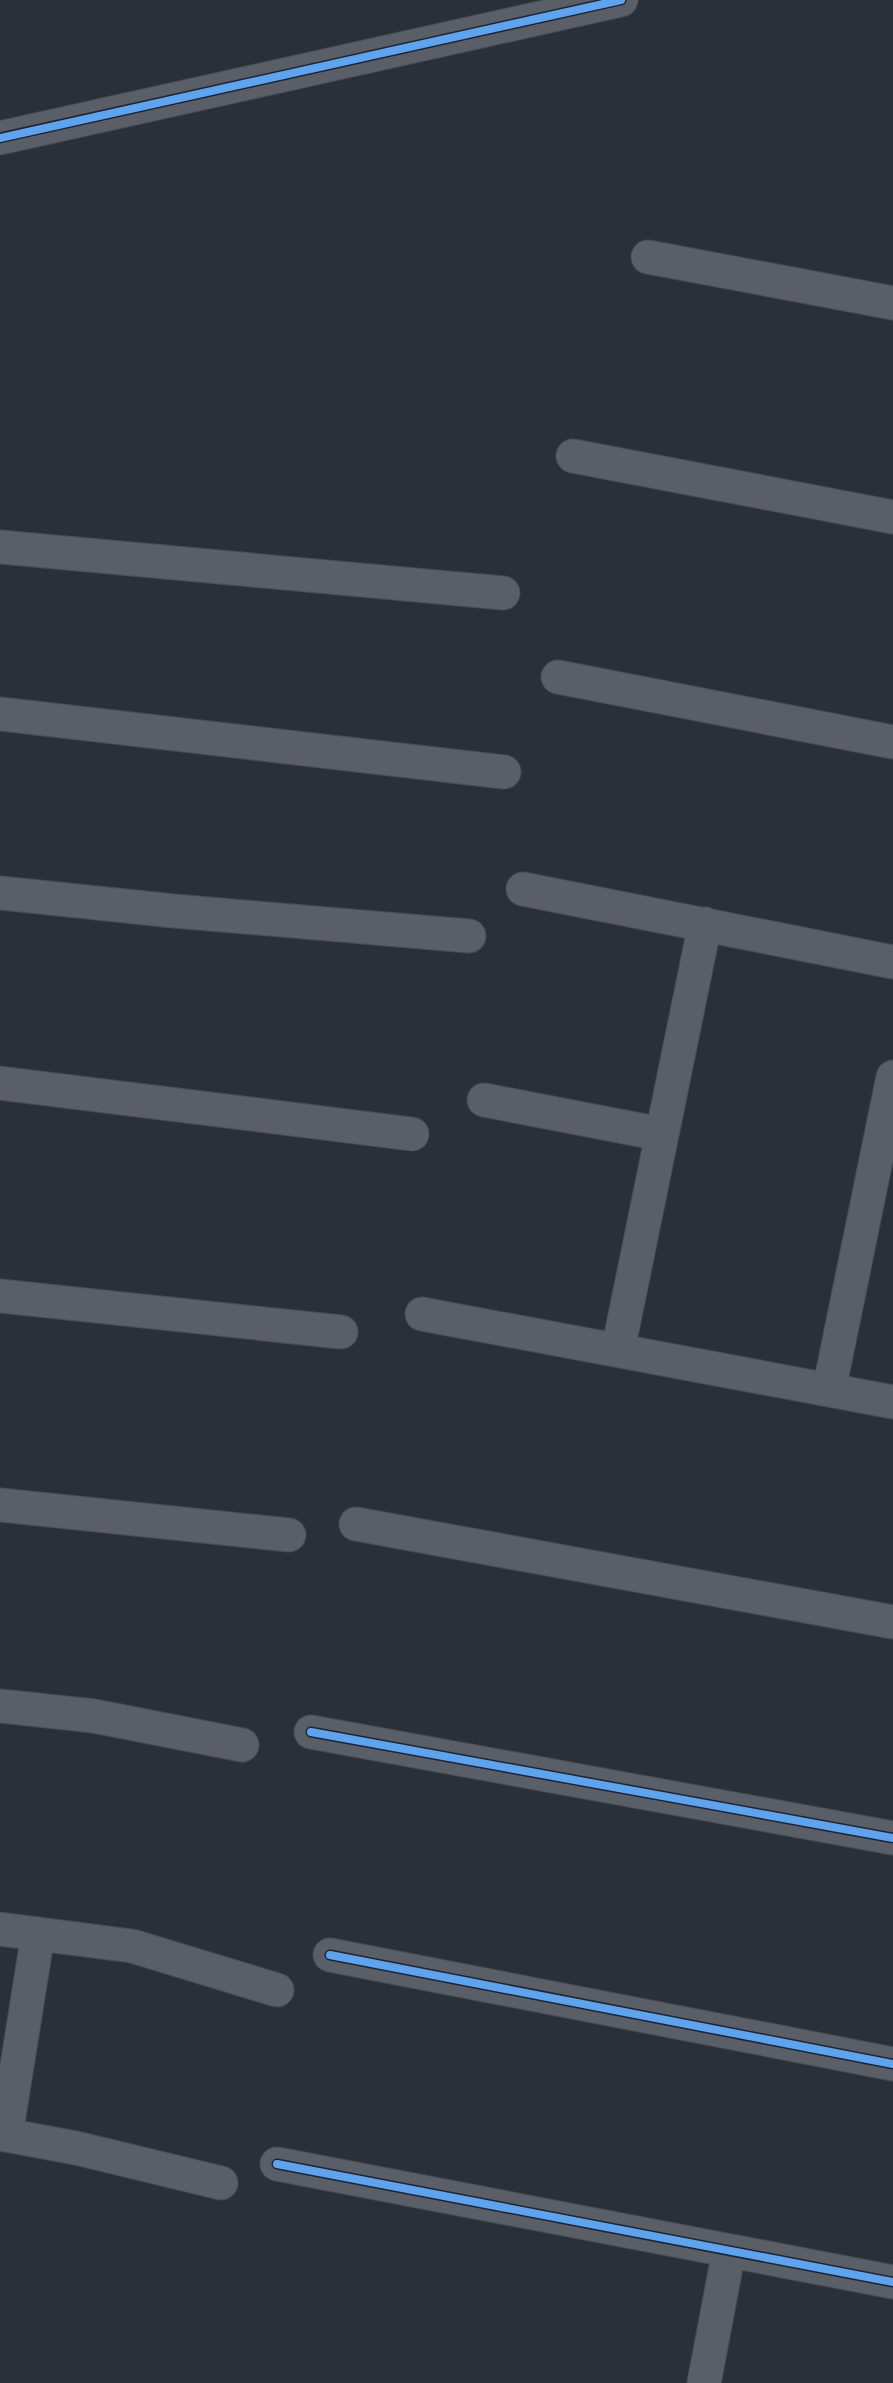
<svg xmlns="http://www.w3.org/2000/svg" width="893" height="2383" font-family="Manrope,sans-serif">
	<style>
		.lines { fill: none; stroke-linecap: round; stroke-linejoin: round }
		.minor-casing { stroke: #484c54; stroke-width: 35 }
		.minor { stroke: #5a5e67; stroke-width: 33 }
		.cycleway-casing { stroke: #1c2535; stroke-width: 11 }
		.cycleway { stroke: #60a3ed; stroke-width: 8 }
	</style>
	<rect width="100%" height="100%" fill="#2a303a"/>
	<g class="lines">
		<!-- minor casing -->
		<g class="minor-casing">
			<path id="minor" d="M0 138 621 0
				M648 257 893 303
				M573 456 893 517
				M0 547 503 593
				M558 677 893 742
				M0 714 504 772
				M523 889 893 962
				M0 893 174 911 469 936
				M0 1083 412 1134
				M484 1100 661 1134
				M0 1296 341 1332
				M422 1314 893 1402
				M618 1350 705 924
				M829 1390 893 1077
				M0 1505 289 1535
				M356 1524 893 1622
				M0 1706 94 1716 242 1745
				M311 1732 893 1838
				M0 1929 132 1946 277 1990
				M330 1955 893 2064
				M0 2134 76 2148 221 2183
				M6 2135 38 1934
				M277 2164 893 2282
				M704 2383 729 2251"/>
		</g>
		<!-- minor -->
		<use href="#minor" class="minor"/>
		<!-- cycleway casing -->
		<g class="cycleway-casing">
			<path id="cycleway" d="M0 138 621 0
				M311 1732 893 1838
				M330 1955 893 2064
				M277 2164 893 2282"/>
		</g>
		<!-- cycleway -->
		<use href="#cycleway" class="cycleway"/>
	</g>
</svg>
